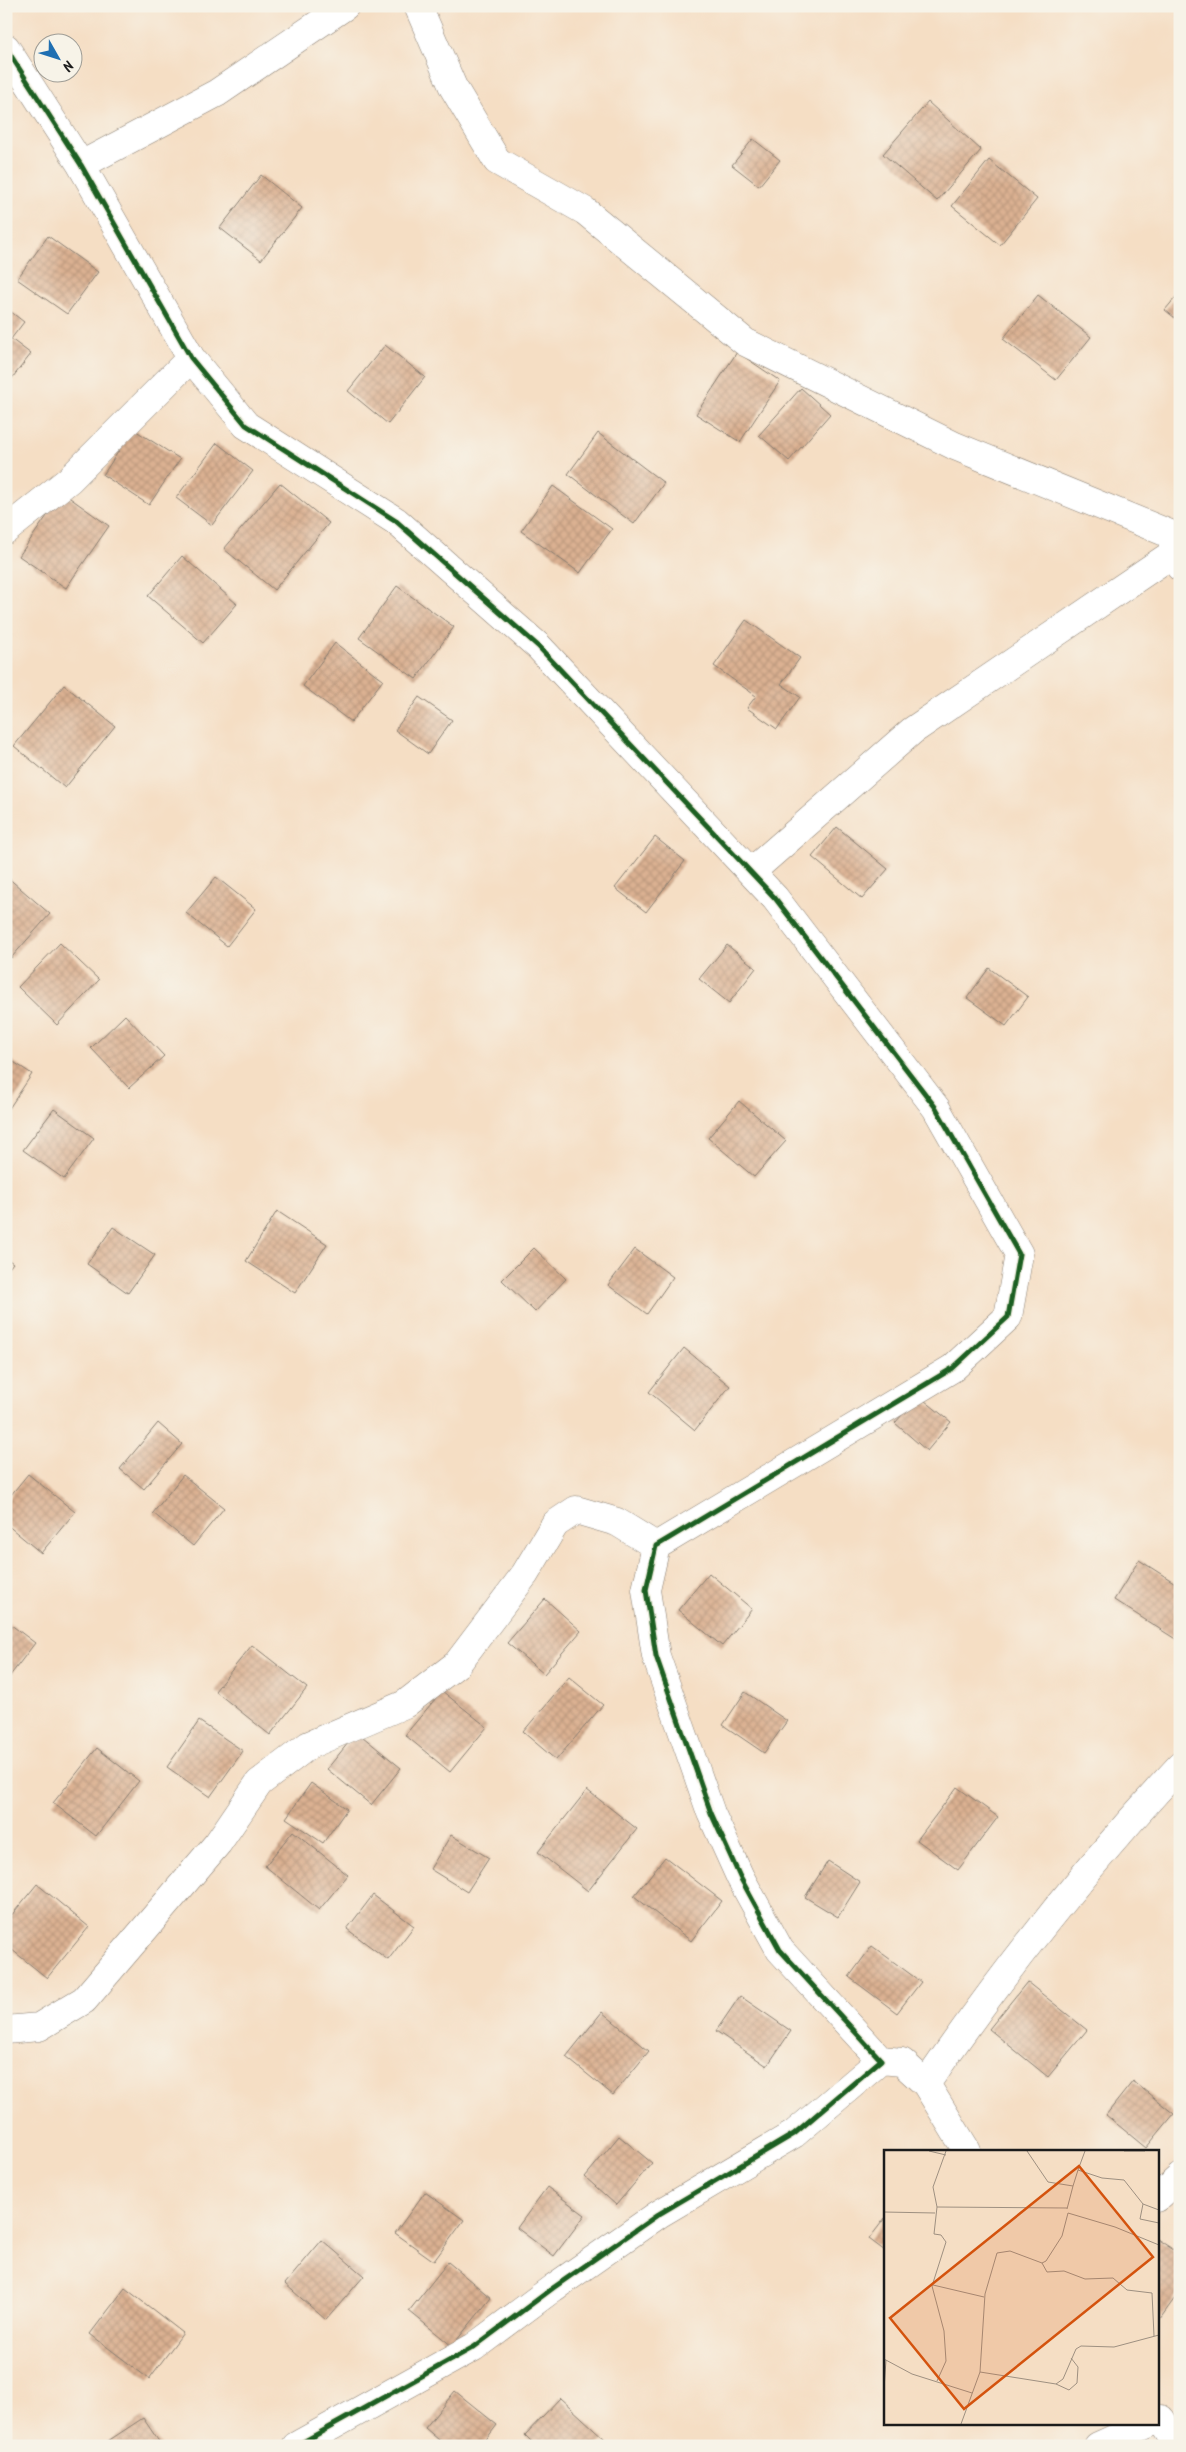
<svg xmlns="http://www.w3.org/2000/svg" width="1186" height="2452" font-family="Kalam,sans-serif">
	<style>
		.building { fill: url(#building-cross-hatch) }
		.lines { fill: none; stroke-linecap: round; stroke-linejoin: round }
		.minor-casing { stroke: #887d70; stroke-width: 29 }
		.minor { stroke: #fff; stroke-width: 28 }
		.cycleway-casing { stroke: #f7f3e8; stroke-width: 8 }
		.cycleway { stroke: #1b5e20; stroke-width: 5 }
		.inset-road { fill: none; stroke: #9e9081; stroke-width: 1 }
		.view { fill: #d4530e; fill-opacity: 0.15; stroke: #d4530e; stroke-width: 2.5 }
		.inset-edge { fill: none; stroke: #1c1c1c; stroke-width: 2.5 }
	</style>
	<defs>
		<pattern id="building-cross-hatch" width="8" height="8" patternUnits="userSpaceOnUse" patternTransform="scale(1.25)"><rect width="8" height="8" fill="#dbb192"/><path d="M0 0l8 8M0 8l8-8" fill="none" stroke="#bb987d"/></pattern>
	</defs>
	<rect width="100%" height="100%" fill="#f7f3e8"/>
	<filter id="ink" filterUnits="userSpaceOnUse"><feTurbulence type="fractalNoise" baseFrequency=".02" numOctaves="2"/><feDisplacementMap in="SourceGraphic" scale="10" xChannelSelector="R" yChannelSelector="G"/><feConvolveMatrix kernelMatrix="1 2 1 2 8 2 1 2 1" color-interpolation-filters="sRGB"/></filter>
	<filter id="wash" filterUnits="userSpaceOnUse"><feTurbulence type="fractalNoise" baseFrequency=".0096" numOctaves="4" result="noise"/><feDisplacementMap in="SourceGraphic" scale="20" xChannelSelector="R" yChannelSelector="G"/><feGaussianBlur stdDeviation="1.12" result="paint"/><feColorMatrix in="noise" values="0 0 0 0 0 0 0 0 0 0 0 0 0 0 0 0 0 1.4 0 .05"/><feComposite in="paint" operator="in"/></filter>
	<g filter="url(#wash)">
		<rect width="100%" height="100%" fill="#f5dec4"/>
		<g id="blocks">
			<!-- building -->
			<path class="building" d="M928 102 981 150 937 201 883 154Z
				M753 139 780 160 759 186 732 165Z
				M989 160 1037 199 1000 245 952 206Z
				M261 175 302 208 261 260 220 228Z
				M48 236 98 272 67 314 17 279Z
				M1180 292V322L1165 310Z
				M1038 295 1091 337 1056 380 1003 339Z
				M6 308 24 322 11 339 31 354 9 382 6 379Z
				M385 345 425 377 388 424 348 391Z
				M737 352 780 381 740 442 696 414Z
				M801 388 830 414 789 461 759 435Z
				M133 429 180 459 149 505 103 475Z
				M598 433 664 483 634 524 568 474Z
				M217 443 253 471 212 525 176 498Z
				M280 483 329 523 274 590 224 549Z
				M553 486 612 529 580 573 521 531Z
				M63 493 109 526 66 588 19 556Z
				M182 556 237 604 203 643 148 596Z
				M397 586 454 627 416 679 359 638Z
				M746 620 800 658 781 684 800 697 777 729 747 708 756 696 714 666Z
				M335 643 383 680 351 722 303 686Z
				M64 685 115 726 65 788 14 746Z
				M419 697 452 720 428 754 395 730Z
				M837 827 888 869 862 899 812 857Z
				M655 837 685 861 646 912 615 888Z
				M6 876 50 914 11 958 6 954Z
				M216 877 256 909 227 946 186 913Z
				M60 943 99 980 57 1025 18 987Z
				M727 945 756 968 729 1003 699 979Z
				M989 968 1028 997 1006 1026 967 998Z
				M125 1015 164 1056 129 1088 91 1048Z
				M6 1057 32 1074 6 1113Z
				M739 1101 786 1141 754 1177 708 1138Z
				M54 1109 94 1138 64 1179 23 1150Z
				M277 1211 327 1244 295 1293 246 1261Z
				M113 1227 155 1255 128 1293 87 1264Z
				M534 1248 566 1279 535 1312 502 1280Z
				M635 1249 673 1277 647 1314 608 1285Z
				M6 1258 13 1263 6 1272Z
				M684 1348 730 1386 695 1430 649 1392Z
				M919 1396 951 1422 927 1451 895 1423Z
				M158 1423 182 1444 144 1489 120 1469Z
				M28 1474 75 1512 41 1553 6 1524V1501Z
				M183 1475 224 1508 193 1546 153 1513Z
				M1139 1560 1180 1586V1635L1177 1640 1114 1600Z
				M709 1573 752 1609 722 1646 678 1610Z
				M545 1599 581 1631 544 1674 507 1643Z
				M6 1621 35 1643 6 1681Z
				M252 1645 307 1688 270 1735 215 1691Z
				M569 1677 603 1705 556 1760 523 1732Z
				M442 1691 487 1727 450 1772 405 1735Z
				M745 1692 787 1721 764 1753 723 1725Z
				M199 1721 243 1751 210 1797 167 1767Z
				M357 1732 401 1768 371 1805 327 1769Z
				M97 1748 139 1781 96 1836 53 1803Z
				M311 1783 347 1809 323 1843 286 1818Z
				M957 1787 998 1817 958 1870 917 1840Z
				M587 1790 637 1829 588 1891 538 1852Z
				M293 1831 348 1875 319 1910 265 1866Z
				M451 1835 489 1858 467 1892 430 1869Z
				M665 1857 722 1901 691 1941 634 1896Z
				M828 1861 860 1882 838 1917 805 1897Z
				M37 1884 89 1927 47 1978 6 1945V1922Z
				M373 1895 414 1926 388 1960 347 1929Z
				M872 1946 921 1982 897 2013 849 1977Z
				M1027 1982 1087 2030 1048 2077 989 2029Z
				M740 1996 791 2031 767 2066 716 2031Z
				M602 2012 649 2051 613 2095 566 2057Z
				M1133 2081 1174 2114 1146 2148 1106 2115Z
				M619 2136 652 2163 616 2205 585 2177Z
				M547 2187 585 2215 554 2256 517 2228Z
				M425 2192 464 2220 434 2261 395 2233Z
				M885 2218V2251L869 2239Z
				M1157 2239 1180 2254V2291L1157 2323Z
				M322 2240 364 2276 326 2320 285 2284Z
				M448 2262 491 2298 452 2346 409 2311Z
				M125 2288 183 2333 149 2379 90 2334Z
				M455 2391 497 2425 481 2446H446L425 2428Z
				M560 2398 605 2439 598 2446H536L525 2435Z
				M143 2418 162 2446H107L105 2443Z"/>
		</g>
	</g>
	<g filter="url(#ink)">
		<use href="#blocks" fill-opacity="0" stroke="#887d70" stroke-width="1"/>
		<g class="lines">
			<!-- minor casing -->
			<g class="minor-casing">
				<path id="minor" d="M418 6 453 87 497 161 585 211 745 342 955 446 1170 534 1180 567
					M6 48 81 165 191 358 246 425 396 521 538 646 775 898 936 1108 1019 1254 1008 1317 953 1368 656 1546 646 1590 656 1656 711 1813 740 1877 780 1950 881 2060 794 2134 659 2214 553 2288 474 2347 296 2446
					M81 165 217 93 345 6
					M6 530 69 480 191 358
					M751 872 912 731 1175 552
					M6 2030 39 2027 84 2000 218 1843 259 1783 309 1745 405 1704 457 1664 525 1574 555 1524 576 1510 617 1522 656 1546
					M881 2060 902 2062 926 2084 967 2151
					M926 2084C1003 1972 1087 1866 1180 1766
					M1157 2198 1180 2177
					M1157 2420 1161 2419 1177 2446
					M1098 2446 1149 2423"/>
			</g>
			<!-- minor -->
			<use href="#minor" class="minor"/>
			<!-- cycleway casing -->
			<g class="cycleway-casing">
				<path id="cycleway" d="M6 48 81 165 191 358 246 425 396 521 538 646 775 898 936 1108 1019 1254 1008 1317 953 1368 656 1546 646 1590 656 1656 711 1813 740 1877 780 1950 881 2060 794 2134 659 2214 553 2288 474 2347 296 2446"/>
			</g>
			<!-- cycleway -->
			<use href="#cycleway" class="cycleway"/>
		</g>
	</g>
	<!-- overview -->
	<g transform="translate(884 2150)">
		<rect width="275" height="275" fill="#f5dec4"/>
		<path class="inset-road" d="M45 1 62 5M62 1 49 37 53 57 183 58M143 1 164 32 189 36 183 59M201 1 194 20 218 28 240 30 259 54 275 60M240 1H261M189 36 194 20M259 54 256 69 275 73M0 62 51 63M158 113 163 122 180 121 201 129 229 128 243 140 268 143 270 186M49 135 100 147M0 209 28 224 88 243M96 222 172 234 179 229 192 199 197 196 230 197 275 185M53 231 62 211 60 181 48 136 62 92 57 85 50 84 53 57M172 234 185 240 193 233 194 217 187 208M0 239 2 210M77 274 96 222 101 144 113 103 126 101 158 113 162 111 178 86 184 63 231 77 275 95"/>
		<path class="view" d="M195 16 269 107 80 259 6 168Z"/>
		<rect width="275" height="275" class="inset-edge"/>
	</g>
	<!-- margin -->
	<rect width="1186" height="2452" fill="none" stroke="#f7f3e8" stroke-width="25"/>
	<!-- north arrow -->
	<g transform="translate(58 58) rotate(129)"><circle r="24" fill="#f7f3e8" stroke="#9f9d96"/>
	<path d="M0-4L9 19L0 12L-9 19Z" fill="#1f6fb2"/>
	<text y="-8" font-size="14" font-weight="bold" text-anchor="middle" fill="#1c1c1c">N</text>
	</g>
</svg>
